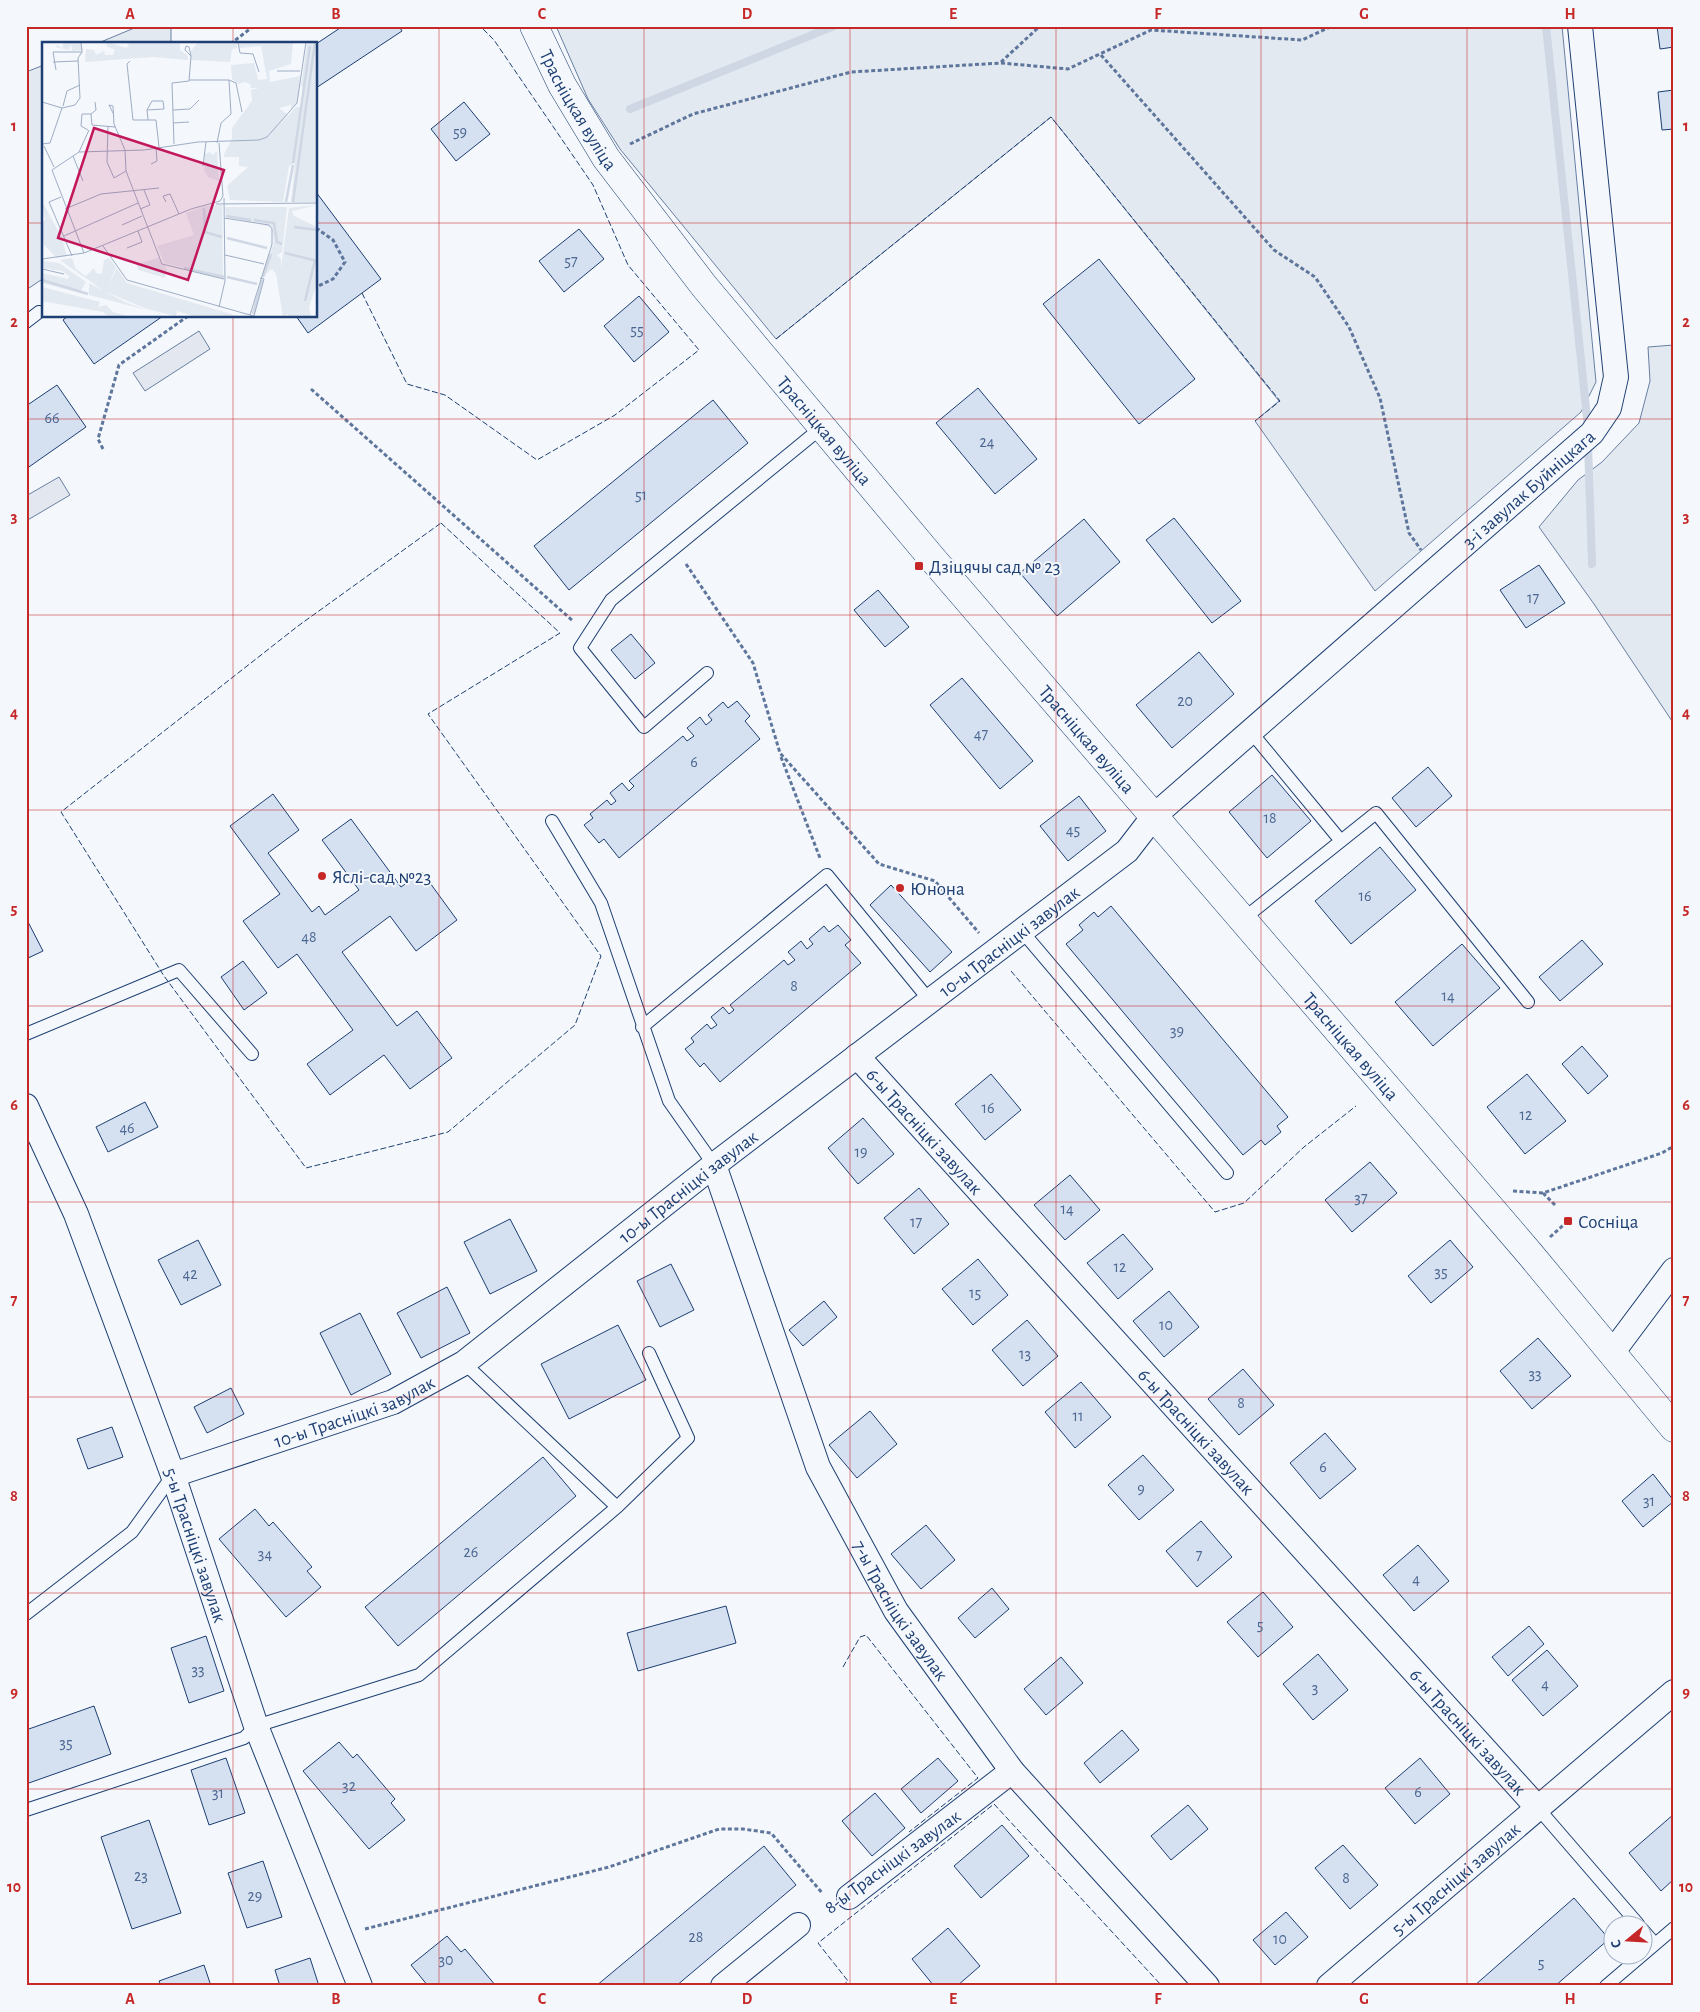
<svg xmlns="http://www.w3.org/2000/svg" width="1700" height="2012" font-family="'Alegreya Sans',sans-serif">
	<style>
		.green { fill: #e3e9f0; stroke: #687fa3 }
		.parking { fill: #e3e8f0; stroke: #687fa3 }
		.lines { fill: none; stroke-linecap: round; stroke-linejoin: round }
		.stream { stroke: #cfd7e4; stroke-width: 8 }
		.building { fill: #d5e0f0; stroke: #1d3f73 }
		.service-casing { stroke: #1d3f73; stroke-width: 14 }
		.minor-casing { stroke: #1d3f73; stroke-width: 26 }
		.tertiary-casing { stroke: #1d3f73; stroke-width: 29 }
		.path { stroke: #5e769c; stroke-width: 3; stroke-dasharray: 4 2.5; stroke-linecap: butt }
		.service { stroke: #f4f7fb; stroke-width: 12 }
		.minor { stroke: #f4f7fb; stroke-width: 24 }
		.tertiary { stroke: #f4f7fb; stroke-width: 28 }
		.fence { stroke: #1d3f73; stroke-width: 1; stroke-dasharray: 6 2.5; stroke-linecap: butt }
		.grid { fill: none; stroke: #c62828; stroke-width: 1; stroke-opacity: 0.55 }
		.poi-dot { fill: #c62828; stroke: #f4f7fb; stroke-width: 2 }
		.labels { text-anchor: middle; stroke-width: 4; stroke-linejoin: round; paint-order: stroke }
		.number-label { font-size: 16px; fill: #4b6792 }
		.street-label { font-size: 19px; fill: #1d3f73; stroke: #f4f7fb }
		.poi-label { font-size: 19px; fill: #1d3f73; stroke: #f4f7fb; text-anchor: start }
		.inset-river { fill: none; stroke: #cfd7e4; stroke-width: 2.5 }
		.inset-road { fill: none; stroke: #9eadc5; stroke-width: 1 }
		.view { fill: #c2185b; fill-opacity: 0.15; stroke: #c2185b; stroke-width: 2.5 }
		.inset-edge { fill: none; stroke: #1d3f73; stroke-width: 2.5 }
		.neatline { fill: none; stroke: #c62828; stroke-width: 2 }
		.grid-label { font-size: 16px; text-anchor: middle; font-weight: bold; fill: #c62828 }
	</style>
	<rect width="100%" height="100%" fill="#f4f7fb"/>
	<!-- green -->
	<path class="green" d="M139 26H171V44H96Z
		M556 26H1562L1596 382 1581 412 1375 591 1255 421 1279 401 1051 117 776 339 620 149 588 99Z
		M44 65V278L26 290V72Z
		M1674 345V724L1594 604 1539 527 1578 480 1602 462 1639 423 1650 381 1648 347Z"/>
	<!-- parking -->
	<path class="parking" d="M199 331 210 349 145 391 133 373Z
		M59 477 70 495 26 521V496Z"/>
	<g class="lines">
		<!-- stream -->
		<path class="stream" d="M1546 26 1588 427
			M630 109 834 26
			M1588 444 1592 564"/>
	</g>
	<!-- building -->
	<path class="building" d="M343 26H399L402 31 316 88V44Z
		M1657 26H1674V47L1660 49Z
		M1674 90V129L1662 130 1658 92Z
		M464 102 490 134 456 161 431 129Z
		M316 192 381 279 308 333 296 316H316Z
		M579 229 604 259 564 292 539 261Z
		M1099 259 1195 379 1139 424 1043 304Z
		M639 296 669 332 634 362 604 326Z
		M68 316H163L94 364 63 320Z
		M57 385 86 427 26 469V406Z
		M978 388 1037 459 995 494 936 423Z
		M713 400 748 443 569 590 534 546Z
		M1174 518 1241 601 1212 623 1146 540Z
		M1084 519 1120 562 1057 616 1020 573Z
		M1539 565 1565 603 1526 628 1500 590Z
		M878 590 909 627 885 647 854 610Z
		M631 634 655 663 635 679 611 650Z
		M1199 652 1234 694 1172 748 1136 705Z
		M962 678 1033 761 1000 789 930 705Z
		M737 701 750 716 745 721 760 739 619 858 604 839 599 843 584 825 593 818 590 814 607 800 611 805 616 801 610 793 622 783 629 791 634 786 629 781 683 736 687 741 694 736 687 728 700 717 706 725 712 720 708 715 723 702 728 708Z
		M1428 767 1452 796 1416 827 1392 798Z
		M1272 775 1311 821 1267 858 1229 812Z
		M273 794 299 830 268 853 312 912 319 906 325 915 359 890 322 840 351 819 401 887 422 872 457 920 416 951 390 916 342 952 397 1026 417 1011 452 1058 410 1089 384 1055 330 1095 307 1064 353 1030 297 954 278 968 243 921 280 894 230 826Z
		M1079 796 1106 831 1068 861 1040 826Z
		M1380 847 1416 890 1351 944 1315 901Z
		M891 885 952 952 930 972 870 905Z
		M1111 906 1288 1117 1277 1126 1281 1132 1265 1145 1261 1140 1243 1155 1066 944 1083 930 1079 925 1094 912 1098 917Z
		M26 918 43 951 26 959Z
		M838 925 851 940 845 945 861 963 720 1082 704 1063 700 1067 685 1049 694 1042 691 1038 707 1024 711 1029 717 1025 711 1017 723 1007 729 1014 734 1010 730 1005 784 960 788 965 795 960 788 952 801 941 807 949 813 944 809 939 824 926 829 932Z
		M1582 940 1603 964 1560 1001 1539 977Z
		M1462 944 1500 988 1433 1046 1395 1002Z
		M243 961 267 993 244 1010 221 977Z
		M1582 1046 1608 1076 1588 1094 1562 1064Z
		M991 1074 1021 1110 985 1140 955 1104Z
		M1527 1074 1566 1121 1525 1154 1487 1107Z
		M145 1102 158 1127 108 1152 96 1127Z
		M863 1118 894 1154 858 1184 828 1148Z
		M1370 1162 1397 1193 1352 1232 1325 1200Z
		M1070 1175 1100 1210 1065 1240 1034 1205Z
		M919 1188 949 1224 914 1254 884 1218Z
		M510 1219 537 1271 490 1294 464 1242Z
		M1123 1234 1153 1269 1118 1299 1087 1263Z
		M198 1240 221 1285 181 1305 158 1260Z
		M1450 1240 1473 1267 1431 1303 1408 1276Z
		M978 1259 1008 1295 973 1325 942 1289Z
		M671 1264 694 1310 660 1327 637 1281Z
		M447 1287 470 1333 421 1358 397 1313Z
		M1169 1291 1199 1327 1164 1357 1133 1321Z
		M824 1301 837 1317 803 1346 789 1330Z
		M360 1313 391 1374 351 1395 320 1333Z
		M1027 1320 1058 1356 1023 1386 992 1350Z
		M618 1325 646 1380 569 1419 541 1364Z
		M1538 1338 1571 1376 1532 1409 1500 1371Z
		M1243 1369 1274 1405 1239 1435 1208 1399Z
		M1081 1382 1111 1417 1075 1448 1045 1412Z
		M231 1388 244 1414 207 1433 194 1407Z
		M870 1411 897 1444 857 1478 829 1445Z
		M112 1427 123 1457 88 1469 77 1439Z
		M1325 1433 1356 1469 1320 1499 1290 1463Z
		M1143 1455 1174 1490 1139 1520 1108 1485Z
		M543 1457 576 1496 398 1646 365 1607Z
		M1653 1474 1674 1501 1643 1527 1622 1501Z
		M255 1509 269 1526 273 1522 312 1567 307 1571 321 1587 286 1617 219 1539Z
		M1201 1521 1232 1557 1197 1587 1166 1551Z
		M926 1525 955 1560 921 1589 891 1554Z
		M1418 1545 1449 1581 1414 1611 1383 1575Z
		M992 1588 1009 1609 975 1638 958 1618Z
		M1263 1592 1293 1627 1258 1657 1227 1622Z
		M726 1606 736 1643 638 1671 627 1633Z
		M1529 1626 1544 1644 1508 1676 1492 1657Z
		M206 1636 224 1691 189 1703 171 1648Z
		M1547 1650 1578 1686 1543 1716 1512 1680Z
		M1318 1654 1348 1690 1313 1720 1283 1684Z
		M1061 1657 1083 1683 1046 1715 1024 1689Z
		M94 1706 111 1754 26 1784V1730Z
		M1122 1730 1139 1750 1100 1783 1084 1763Z
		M339 1742 353 1758 357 1754 395 1799 391 1803 405 1820 369 1849 303 1771Z
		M226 1758 245 1813 209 1825 191 1770Z
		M938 1758 958 1781 921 1813 901 1789Z
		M1420 1758 1450 1794 1415 1824 1385 1788Z
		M875 1793 905 1828 872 1856 842 1821Z
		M1188 1805 1208 1829 1171 1860 1151 1836Z
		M1674 1814V1879L1661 1891 1629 1853Z
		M149 1820 181 1913 132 1929 101 1837Z
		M1002 1825 1029 1856 981 1898 954 1866Z
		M1343 1845 1378 1885 1350 1909 1315 1868Z
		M764 1846 796 1885 676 1986H596Z
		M263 1861 282 1917 247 1928 228 1873Z
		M1574 1898 1609 1939 1555 1986H1474Z
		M1286 1912 1308 1937 1275 1965 1253 1940Z
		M948 1928 980 1966 957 1986H934L912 1959Z
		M447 1936 461 1952 465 1949 496 1986H428L411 1965Z
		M310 1958 319 1986H280L275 1970Z
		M204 1965 211 1986H161L159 1981Z"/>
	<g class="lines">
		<!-- service casing -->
		<g class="service-casing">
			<path id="service" d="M26 322 39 312
				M707 673 644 727 580 648 611 600 821 428
				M1251 732 1341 841
				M552 821 601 903 669 1101 714 1165
				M1242 920 1376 813 1528 1002
				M1021 930 1227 1173
				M642 1027 827 875 930 1001
				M26 1034 179 970 252 1054
				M617 1507 688 1438 649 1353
				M26 1614 132 1532 173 1475
				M1537 1807 1638 1924
				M26 1810 244 1738 256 1726 419 1675 617 1507 464 1363
				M1642 1929 1655 1944
				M1606 1986 1674 1928"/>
		</g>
		<!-- minor casing -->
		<g class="minor-casing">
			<g id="minor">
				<path id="s1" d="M857 1056 1537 1807"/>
				<path id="s2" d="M26 1106 76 1214 173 1475 256 1726 360 1986"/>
				<path id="s3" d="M714 1165 818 1467 896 1611 1012 1771 1207 1986"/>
				<path d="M1612 1353 1674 1270"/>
				<path id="s4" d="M173 1475 393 1402 464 1363 714 1165 1127 851 1154 816 1592 433 1609 408 1616 377 1580 26"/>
				<path d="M849 1897 1012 1771"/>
				<path d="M723 1986 798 1925"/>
				<path id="s5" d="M1329 1986 1674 1692"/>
			</g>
		</g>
		<!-- tertiary casing -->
		<g class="tertiary-casing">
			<g id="tertiary">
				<path id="s6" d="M534 26 562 85 606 158 704 286 931 557 1530 1254 1674 1428"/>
			</g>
		</g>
		<!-- path -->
		<path class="path" d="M230 44 254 26
			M1101 55 1274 250 1315 277 1349 327 1380 398 1409 533 1421 550
			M1001 62 1040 26
			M630 144 693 114 851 72 1001 63 1068 69 1151 30 1302 40 1332 26
			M316 228 333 240 345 262 333 279 316 287
			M311 389 573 621
			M103 449 98 439 119 365 188 316
			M686 564 753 663 780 753 879 864 935 881 979 933
			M781 757 820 858
			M1513 1191 1543 1193 1662 1153 1674 1146
			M1543 1193 1555 1205
			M1550 1237 1568 1221
			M365 1929 609 1867 719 1829H743L771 1833 823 1894"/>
		<!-- service -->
		<use href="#service" class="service"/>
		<!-- minor -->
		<use href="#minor" class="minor"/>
		<!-- tertiary -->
		<use href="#tertiary" class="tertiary"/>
		<!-- fence -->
		<path class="fence" d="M362 293 407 384 445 395 537 460 615 415 699 350 628 265 593 185 494 40 480 26
			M776 339 1051 117 1280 401 1255 421
			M441 523 560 633 428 714 601 956 575 1025 448 1132 306 1168 164 976 61 812 298 626Z
			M1011 971 1215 1212 1244 1203 1304 1147 1356 1106
			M843 1667 860 1637 866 1635 978 1778 909 1832
			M842 1986 848 1981 818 1943 994 1804 1162 1986"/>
	</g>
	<!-- grid -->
	<path class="grid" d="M233 26V44M439 26V1986M644 26V1986M850 26V1986M1056 26V1986M1261 26V1986M1467 26V1986M26 223H44M316 223H1674M233 316V1986M26 419H1674M26 615H1674M26 810H1674M26 1006H1674M26 1202H1674M26 1397H1674M26 1593H1674M26 1789H1674"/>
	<!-- markers -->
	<g class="poi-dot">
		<rect x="914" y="561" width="10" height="10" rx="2.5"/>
		<circle cx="322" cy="876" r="5"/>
		<circle cx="900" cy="888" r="5"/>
		<rect x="1563" y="1216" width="10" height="10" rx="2.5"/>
	</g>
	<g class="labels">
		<!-- number labels -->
		<g class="number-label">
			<text x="460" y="137">59</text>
			<text x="571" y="266">57</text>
			<text x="637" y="335">55</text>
			<text x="52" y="423">66</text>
			<text x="987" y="447">24</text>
			<text x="641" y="500">51</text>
			<text x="1533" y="603">17</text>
			<text x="1185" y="706">20</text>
			<text x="981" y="739">47</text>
			<text x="694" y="767">6</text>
			<text x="1270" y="823">18</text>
			<text x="1073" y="835">45</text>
			<text x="1365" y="901">16</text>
			<text x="309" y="942">48</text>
			<text x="794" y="991">8</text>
			<text x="1448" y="1001">14</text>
			<text x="1177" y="1036">39</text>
			<text x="988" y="1113">16</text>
			<text x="1526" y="1120">12</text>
			<text x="127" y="1133">46</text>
			<text x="861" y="1157">19</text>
			<text x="1361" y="1203">37</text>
			<text x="1067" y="1214">14</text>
			<text x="916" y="1227">17</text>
			<text x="1120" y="1272">12</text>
			<text x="1441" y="1277">35</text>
			<text x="190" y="1279">42</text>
			<text x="975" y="1298">15</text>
			<text x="1166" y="1330">10</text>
			<text x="1025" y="1359">13</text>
			<text x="1535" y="1379">33</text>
			<text x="1241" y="1408">8</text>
			<text x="1078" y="1421">11</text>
			<text x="1323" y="1472">6</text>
			<text x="1141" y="1494">9</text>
			<text x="1649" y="1506">31</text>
			<text x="471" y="1557">26</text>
			<text x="265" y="1559">34</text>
			<text x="1199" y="1560">7</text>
			<text x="1416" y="1584">4</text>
			<text x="1260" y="1630">5</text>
			<text x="198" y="1675">33</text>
			<text x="1545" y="1689">4</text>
			<text x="1315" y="1693">3</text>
			<text x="66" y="1748">35</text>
			<text x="349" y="1791">32</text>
			<text x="1418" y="1797">6</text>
			<text x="218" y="1798">31</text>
			<text x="141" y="1881">23</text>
			<text x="1346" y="1883">8</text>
			<text x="255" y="1901">29</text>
			<text x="696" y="1942">28</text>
			<text x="1280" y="1944">10</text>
			<text x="446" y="1965">30</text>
			<text x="1541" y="1968">5</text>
		</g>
		<!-- street labels -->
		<g class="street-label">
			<text dy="7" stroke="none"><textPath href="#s6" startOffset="95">Трасніцкая вуліца</textPath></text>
			<text dy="7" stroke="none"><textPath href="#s6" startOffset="500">Трасніцкая вуліца</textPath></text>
			<text dy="7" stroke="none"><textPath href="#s4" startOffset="1692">3-і завулак Буйніцкага</textPath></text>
			<text dy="7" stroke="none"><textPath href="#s6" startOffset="905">Трасніцкая вуліца</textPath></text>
			<text dy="7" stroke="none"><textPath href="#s4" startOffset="1002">10-ы Трасніцкі завулак</textPath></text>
			<text dy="7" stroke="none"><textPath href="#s6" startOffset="1310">Трасніцкая вуліца</textPath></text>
			<text dy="7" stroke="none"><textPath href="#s1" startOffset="101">6-ы Трасніцкі завулак</textPath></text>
			<text dy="7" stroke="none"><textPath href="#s4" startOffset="598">10-ы Трасніцкі завулак</textPath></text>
			<text dy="7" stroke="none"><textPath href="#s4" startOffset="192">10-ы Трасніцкі завулак</textPath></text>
			<text dy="7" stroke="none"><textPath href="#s1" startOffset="506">6-ы Трасніцкі завулак</textPath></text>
			<text dy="7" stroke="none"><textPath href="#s2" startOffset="471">5-ы Трасніцкі завулак</textPath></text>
			<text dy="7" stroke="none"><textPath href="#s3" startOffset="485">7-ы Трасніцкі завулак</textPath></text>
			<text dy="7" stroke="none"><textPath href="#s1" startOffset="911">6-ы Трасніцкі завулак</textPath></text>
			<text transform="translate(892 1861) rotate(-36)" y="7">8-ы Трасніцкі завулак</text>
			<text dy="7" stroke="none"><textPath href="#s5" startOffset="166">5-ы Трасніцкі завулак</textPath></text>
		</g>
		<!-- poi labels -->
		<g class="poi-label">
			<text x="929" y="573">Дзіцячы сад № 23</text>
			<text x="332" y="883">Яслі-сад №23</text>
			<text x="910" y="895">Юнона</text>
			<text x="1578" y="1228">Сосніца</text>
		</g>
	</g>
	<!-- overview -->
	<g transform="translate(42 42)">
		<rect width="275" height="275" fill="#f4f7fb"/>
		<path d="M22 0H39L41 8 30 9 29 2 27 8 13 5 15 3 20 6ZM66 0 84 6 87 4 85 1 78 0H138V8L146 14V18L111 15 43 20 44 7 52 8 54 13 62 9 63 13H71L73 8 64 4ZM156 0H195V6L190 7 188 20 149 18V9ZM197 0H264H251L249 22 227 29 228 40 258 34 255 61 249 67V63L237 66 246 73 235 86 254 65H258L259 72 263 45H259L265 0H275V160H249L253 121 247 124 241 160 188 158 185 144 206 125 197 124V115H182V112L190 97V86L210 59 209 48 217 46H209L208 42 203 40 196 42 190 37 189 23 212 21 216 38 225 37 219 4 197 6ZM175 109 177 139 166 135 162 128 163 112 168 110 170 113ZM0 159 20 196 25 214 15 216 0 201V181L3 178ZM180 163 181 236 122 221 115 204 152 193 144 171 163 164ZM275 163 250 169 252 174 275 185V242L267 265 269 275H247L245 272 241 275 234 232 230 227 220 235 232 200 230 185 184 175 183 165H245L240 210 235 213 239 217V227L247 166ZM30 216 34 227 44 234 52 226 54 231 60 232 62 218 67 216 74 225 66 245 75 226 85 241 199 275H155L135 269 134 274 105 267 62 249 18 218ZM116 216 125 227 123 236 97 228 94 222ZM0 219 17 221 44 240 38 251 0 241V231L26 237 27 234 20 229 0 226ZM47 241 83 260 105 268 47 253ZM0 245 58 260 56 265 64 263 71 270 88 275H67L61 270 0 259Z" fill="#e3e9f0"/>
		<path class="inset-river" d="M251 121 268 4M244 160 251 123M251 160 273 0M162 166 163 190 180 195M184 174 209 178M212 178 232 181 235 200 240 202M252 185 275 188M185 196 225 206M243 211 275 219M142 226 182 235M185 235 215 242M221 235 229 212M0 238 46 252M263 259 273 218M211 272 220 238"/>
		<path class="inset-road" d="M196 0 198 11 211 12 217 30M144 4 147 5 149 14 143 8ZM88 19 85 22 91 78H114L117 105M11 20 36 19M14 28 11 10H40L39 0M235 29H258M147 38H187L189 72 179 81 175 101M187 38 194 41 200 70M0 60 20 66 8 101 0 102M53 60 54 68 49 72 50 83 73 85M21 64 25 49 38 43M20 66 33 63 38 56 36 16 40 10M105 68 122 67 121 59H110L105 68 106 78M131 68 148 67 157 58M71 71 67 63 71 64 72 82 83 108 84 129 120 222 182 237M131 81 147 80M66 84 65 120 72 136 84 129M46 88 39 84 40 72H49M132 102 130 41 147 39 149 14M2 104 12 125M37 110 47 88M31 114 41 139M109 122 115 119 114 106M161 124 164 100M19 155 7 160 30 214M124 160 121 154 128 152 137 172M174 162 275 161M23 167 59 152 117 146M98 167 108 163 102 148M80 183 100 174M22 194 96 161M61 204 85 238 208 273 230 202V187L227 183 182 176M85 206 100 200 96 189M42 211 10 128 37 110 102 108 156 100 217 98 225 95 255 61 264 0M183 213 222 222M0 217 42 211 149 167 178 159 181 154 177 101M0 227 22 232M177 265 183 239 182 156M208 273 212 274 222 237 218 236"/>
		<path class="view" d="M52 86 182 128 146 238 16 196Z"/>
		<rect width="275" height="275" class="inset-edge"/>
	</g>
	<!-- border -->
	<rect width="1700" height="2012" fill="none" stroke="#f4f7fb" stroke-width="55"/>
	<!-- north arrow -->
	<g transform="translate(1628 1940) rotate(252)"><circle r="24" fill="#f4f7fb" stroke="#9eadc5"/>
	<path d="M0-4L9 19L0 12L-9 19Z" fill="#c62828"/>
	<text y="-8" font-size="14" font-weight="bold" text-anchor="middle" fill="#1d3f73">С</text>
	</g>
	<rect x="28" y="28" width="1644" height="1956" class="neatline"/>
	<g class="grid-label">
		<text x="130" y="19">A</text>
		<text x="336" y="19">B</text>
		<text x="542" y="19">C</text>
		<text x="747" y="19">D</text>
		<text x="953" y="19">E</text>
		<text x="1158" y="19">F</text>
		<text x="1364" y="19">G</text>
		<text x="1570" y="19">H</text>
		<text x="14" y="131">1</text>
		<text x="1686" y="131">1</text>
		<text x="14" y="327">2</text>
		<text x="1686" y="327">2</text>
		<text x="14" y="522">3</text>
		<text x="1686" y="522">3</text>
		<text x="14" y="718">4</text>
		<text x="1686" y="718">4</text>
		<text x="14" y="914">5</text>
		<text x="1686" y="914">5</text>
		<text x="14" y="1110">6</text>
		<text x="1686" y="1110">6</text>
		<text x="14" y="1305">7</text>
		<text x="1686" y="1305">7</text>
		<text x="14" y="1501">8</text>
		<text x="1686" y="1501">8</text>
		<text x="14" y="1697">9</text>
		<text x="1686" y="1697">9</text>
		<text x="14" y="1892">10</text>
		<text x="1686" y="1892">10</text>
		<text x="130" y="2004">A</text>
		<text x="336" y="2004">B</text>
		<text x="542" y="2004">C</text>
		<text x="747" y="2004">D</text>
		<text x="953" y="2004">E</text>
		<text x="1158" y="2004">F</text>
		<text x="1364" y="2004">G</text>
		<text x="1570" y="2004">H</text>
	</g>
</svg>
